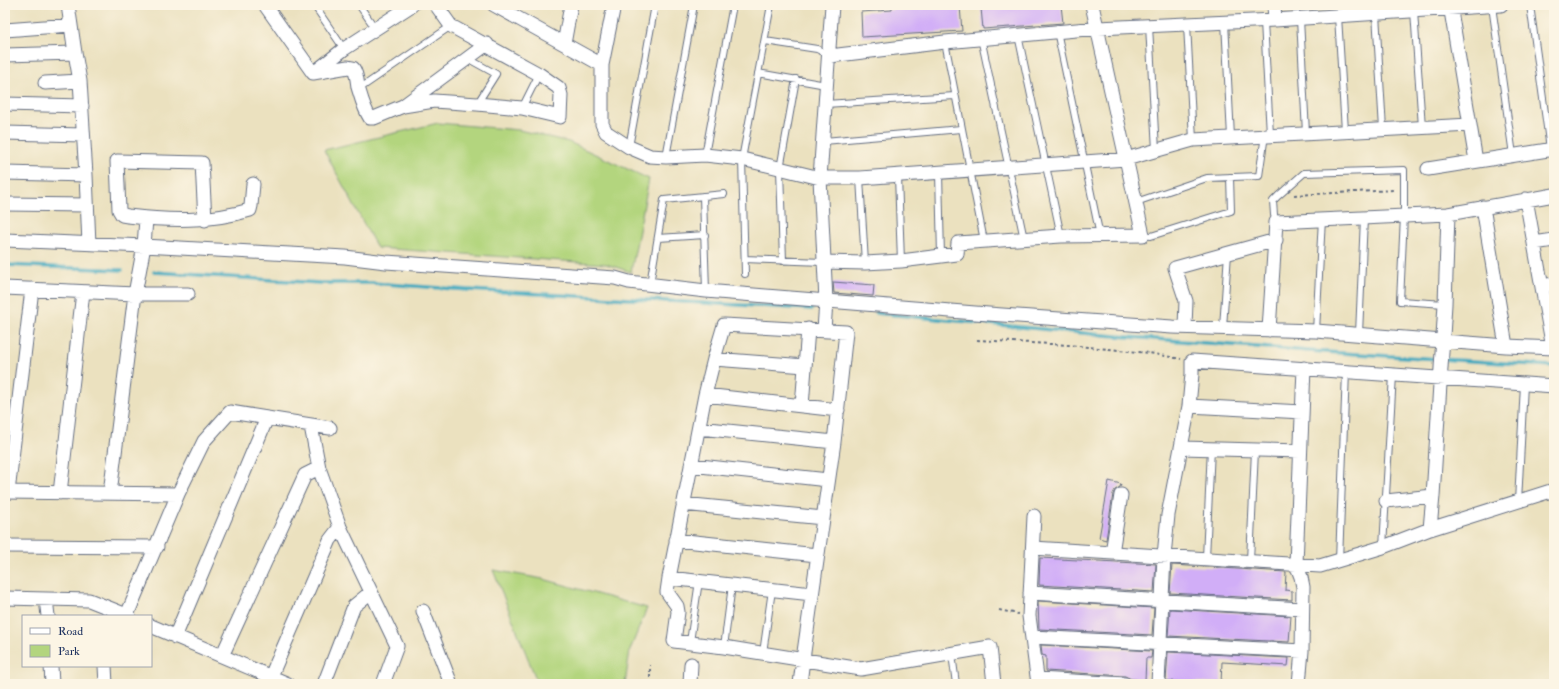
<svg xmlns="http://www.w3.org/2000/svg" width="1559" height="689" font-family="'IM FELL Double Pica',serif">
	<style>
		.green { fill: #b3d57e; stroke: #67826e }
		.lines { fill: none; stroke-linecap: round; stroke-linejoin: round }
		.stream { stroke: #3fa9bf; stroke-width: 3.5 }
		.building { fill: #d1aef7 }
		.lane-casing { stroke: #646d80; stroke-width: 8 }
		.street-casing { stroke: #646d80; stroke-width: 15 }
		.path { stroke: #646d80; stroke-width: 2; stroke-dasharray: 3 3; stroke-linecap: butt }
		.lane { stroke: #fff; stroke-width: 6 }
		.street { stroke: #fff; stroke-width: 13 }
	</style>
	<rect width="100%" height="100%" fill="#fcf5e5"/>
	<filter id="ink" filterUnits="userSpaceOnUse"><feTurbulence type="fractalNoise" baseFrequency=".025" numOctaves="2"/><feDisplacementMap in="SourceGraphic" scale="8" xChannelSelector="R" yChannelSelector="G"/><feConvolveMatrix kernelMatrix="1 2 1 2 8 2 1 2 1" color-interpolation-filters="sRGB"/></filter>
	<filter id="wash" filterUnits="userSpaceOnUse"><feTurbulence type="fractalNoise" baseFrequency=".012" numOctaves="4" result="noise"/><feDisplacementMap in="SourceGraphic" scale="16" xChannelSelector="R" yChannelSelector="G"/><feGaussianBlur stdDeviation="0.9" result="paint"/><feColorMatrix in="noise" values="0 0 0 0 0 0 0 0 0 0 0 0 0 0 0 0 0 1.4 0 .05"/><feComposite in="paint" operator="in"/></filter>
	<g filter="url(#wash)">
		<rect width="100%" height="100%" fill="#ebe1bf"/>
		<!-- green -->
		<path class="green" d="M438 123 519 130 569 142 649 179 631 272 606 264 377 248 324 150Z
			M493 570 543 579 647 608 630 650 625 684H538Z"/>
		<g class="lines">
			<!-- stream -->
			<path class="stream" d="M5 265 122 270
				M154 272 320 283H372L469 290 812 309
				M876 313 1104 335 1309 351 1554 366"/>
		</g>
		<g id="blocks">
			<!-- building -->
			<path class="building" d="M892 5H936V7L960 6 962 31 862 37 861 12 892 10Z
				M1004 5H1061L1063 23 983 29 981 8Z
				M833 282 874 285 873 296 834 293Z
				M1109 481 1121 484 1120 487 1115 490 1113 494 1106 540 1099 538Z
				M1040 558 1156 564 1154 592 1039 585Z
				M1172 565 1286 572 1285 590 1292 591V600L1170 593Z
				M1038 601 1154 608 1152 635 1039 629Z
				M1170 609 1291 616 1289 642 1168 636Z
				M1041 645 1152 651 1151 658H1146L1145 680 1131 679 1125 676 1046 671V656L1042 655Z
				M1168 652 1289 658 1288 666 1222 662 1221 683 1166 681Z"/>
		</g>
	</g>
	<g filter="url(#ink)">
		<use href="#blocks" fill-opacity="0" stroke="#646d80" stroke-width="1"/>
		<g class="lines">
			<!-- lane casing -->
			<g class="lane-casing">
				<path id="lane" d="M314 5 344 49
					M359 5 375 28
					M1530 5 1550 149
					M1492 6 1513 155
					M1414 11 1422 127
					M1376 14 1383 129
					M1338 16 1345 131
					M1300 19 1306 133
					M1264 21 1270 135
					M1225 22 1231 137
					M1187 24 1193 140
					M1149 26 1156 150
					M1057 31 1100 236
					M1018 35 1061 236
					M981 38 1024 239
					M765 41 817 49 829 55
					M945 42 984 241
					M467 58 496 74 477 104
					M758 73 826 85
					M359 89 451 26
					M825 104 955 96
					M522 108 539 74
					M824 141 961 129
					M629 147 655 5
					M705 155 733 5
					M666 157 694 5
					M939 173 941 256
					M898 176 901 261
					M860 178 865 263
					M703 196 706 291
					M1136 202 1207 178 1259 176 1265 135
					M1276 222 1274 215 1273 201 1278 196 1304 173 1404 170V216L1400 301 1445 304
					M1143 235 1151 236 1231 211 1230 177
					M658 238 705 235
					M745 259 823 262
					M783 261 780 169 796 79
					M745 274 742 159 771 5
					M650 284 664 200 724 194
					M1223 328 1228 253
					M1316 331 1322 219
					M1359 334 1364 218
					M1518 502 1524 384
					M1383 547 1393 375
					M1206 558 1211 448
					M1250 561 1255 450
					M1339 561 1346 371
					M690 642 699 581
					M724 647 732 585
					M763 653 772 590
					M952 654 956 684"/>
			</g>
			<!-- street casing -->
			<g class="street-casing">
				<path id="street" d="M68 5 75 53 80 81 86 175 89 244
					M265 5 313 73 348 67 353 68C357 74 357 80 358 87 361 97 364 109 370 118H374L403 106 487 44
					M494 5 602 65
					M614 5 602 65V124L606 132 629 147 650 156 666 157 705 155 742 159 820 178H860L1126 159 1193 140 1470 125
					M1274 5 1275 20
					M1450 5 1476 161
					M5 30 71 25
					M564 44 571 5
					M5 55 75 53
					M830 56 945 42 1098 28 1275 20 1501 5
					M315 72 344 49 412 5
					M45 83 80 81
					M5 104 82 106
					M403 106 434 101 477 104 522 108 560 117 561 95 559 88 539 74 451 26 436 5
					M5 133 83 135
					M1428 169 1554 149
					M5 173 86 175
					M1526 199 1553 348
					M5 204 87 205
					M1483 207 1506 346
					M205 220 202 163 117 161 119 210 122 215 128 216C169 221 210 222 250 210L251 206 253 184
					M5 240 144 246 345 257 386 262 615 278 629 282 706 291 975 313 1172 327 1316 331 1506 346 1554 348
					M1534 243 1554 240
					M823 262 865 263 901 261 957 254 958 243 1061 236 1143 235 1092 5
					M1542 286 1554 284
					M5 288 135 294H188
					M1185 327 1186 301 1175 268 1276 240
					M824 330 826 301 820 178 832 5
					M1269 330 1276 222 1448 214 1554 195
					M714 359 805 366
					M705 395 838 410
					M802 406 808 329
					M1189 406 1302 412
					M311 426 319 468 340 527 397 646 383 684
					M699 428 834 442
					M1181 448 1300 451
					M691 465 828 480
					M5 492 178 494
					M8 492 32 289
					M60 493 83 292
					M110 493 135 294 144 246 146 219
					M1386 501 1433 496 1445 304 1448 214
					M683 504 823 518
					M1034 516 1029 616 1038 684
					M1430 529 1433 496
					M676 540 817 555
					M5 546 157 547
					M1033 548 1320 566 1383 547 1430 529 1554 490
					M1112 553 1121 495
					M669 578 812 594
					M1030 593 1302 609
					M5 598 89 600 129 616
					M46 599 48 616
					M423 611 451 684
					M127 615 178 494 204 441 230 412 330 428
					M151 626 288 684
					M175 637 267 418
					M1032 637 1302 651
					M222 656 305 475 319 468
					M51 666 52 684
					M105 666 106 684
					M271 676 330 540 340 527
					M1038 679 1125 684
					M324 684 354 606 371 592
					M690 684 691 664
					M800 684 803 659 834 442 846 332 724 325 714 359 705 395 669 578 667 592 677 606 678 612 674 641 724 647 861 669 990 647 994 684
					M1158 684 1164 556 1168 515 1189 406 1192 374V361L1554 386
					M1299 684 1302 651 1303 587 1301 577 1296 564 1304 368"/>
			</g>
			<!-- path -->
			<path class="path" d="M1294 195 1395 190
				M977 340 1068 345 1149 353 1181 359
				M999 610 1018 614
				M650 684V665"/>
			<!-- lane -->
			<use href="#lane" class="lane"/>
			<!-- street -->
			<use href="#street" class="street"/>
		</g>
	</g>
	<!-- margin -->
	<rect width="1559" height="689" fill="none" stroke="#fcf5e5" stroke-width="20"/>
	<!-- legend -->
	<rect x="22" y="615" width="130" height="52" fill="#fcf5e5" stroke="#a2a6af"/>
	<rect x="30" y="628" width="20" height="6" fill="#ffffff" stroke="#a2a6af"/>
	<text x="58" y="635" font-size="12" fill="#1b2f5e">Road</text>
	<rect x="30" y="645" width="20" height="12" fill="#b3d57e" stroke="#a2a6af"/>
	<text x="58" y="655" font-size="12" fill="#1b2f5e">Park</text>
</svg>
